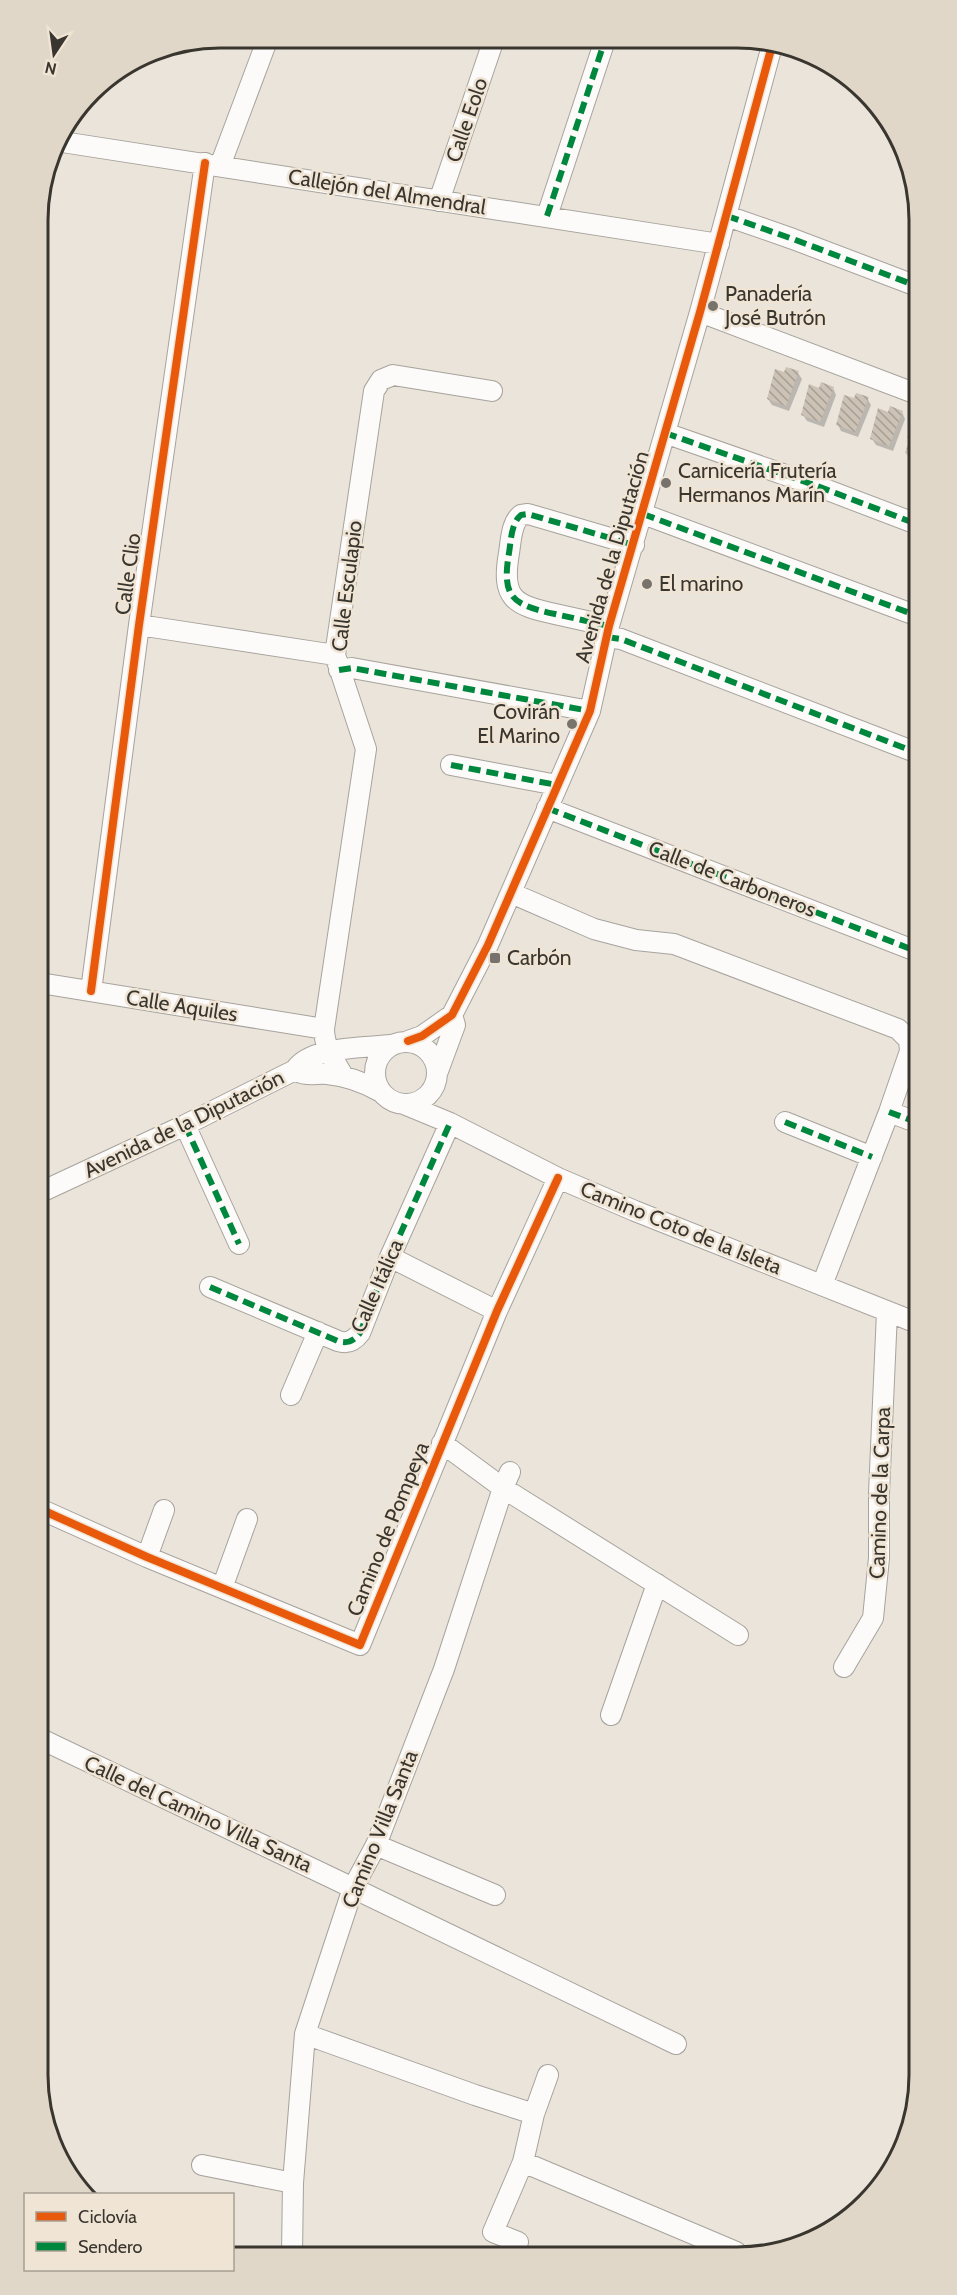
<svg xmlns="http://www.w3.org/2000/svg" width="957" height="2295" font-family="Cabin,sans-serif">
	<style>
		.shadow { fill: #0003 }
		.building { fill: url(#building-back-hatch) }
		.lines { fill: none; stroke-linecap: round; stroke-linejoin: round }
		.minor-casing { stroke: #a7a39c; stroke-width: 22 }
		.minor { stroke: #fcfbfa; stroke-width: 20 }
		.quiet { stroke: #00873e; stroke-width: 6; stroke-dasharray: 12 6; stroke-linecap: butt }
		.cycleway-casing { stroke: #f0e5d5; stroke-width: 11 }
		.cycleway { stroke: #e8590c; stroke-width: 8 }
		.poi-dot { fill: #77726b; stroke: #f0e5d5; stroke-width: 2 }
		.labels { text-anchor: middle; stroke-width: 5; stroke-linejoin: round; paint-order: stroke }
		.street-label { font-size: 21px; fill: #39352f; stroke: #f0e5d5 }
		.poi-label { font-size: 21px; fill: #39352f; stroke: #f0e5d5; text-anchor: start }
		.rim { fill: none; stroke: #39352f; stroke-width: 3 }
	</style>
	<defs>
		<pattern id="building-back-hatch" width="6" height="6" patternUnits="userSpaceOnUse" patternTransform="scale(1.5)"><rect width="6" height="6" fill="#ccc2b5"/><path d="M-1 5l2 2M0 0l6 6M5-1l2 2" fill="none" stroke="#a79e94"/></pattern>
	</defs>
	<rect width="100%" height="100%" fill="#eae4db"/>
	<!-- shadow -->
	<path class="shadow" d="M776 370 785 374 798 373 802 379 789 411 772 405 768 399Z
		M833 388 836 395 824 427 807 421 803 415 820 390Z
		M845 396 854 400 867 398 871 405 858 437 841 431 838 425Z
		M902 412 905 419 893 451 876 445 872 439 889 414Z
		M914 425V462L910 459 906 453Z"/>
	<!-- building -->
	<path class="building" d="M786 367 799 371 786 406 767 399 775 369 784 372Z
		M821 382 834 387 820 422 801 415 809 384 819 388Z
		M856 393 869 397 855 432 836 425 844 395 854 398Z
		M890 406 903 411 889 446 870 439 878 408 888 412Z
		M914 419V457L905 453 910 438H907Z"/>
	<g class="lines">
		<!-- minor casing -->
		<g class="minor-casing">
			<path id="minor" d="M56 141 719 244
				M220 166 268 38
				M439 201 494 39
				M547 216 605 40
				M727 216 793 239 914 285
				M700 312 914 393
				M665 433 817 486 914 523
				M643 514 915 615
				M139 625 335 655
				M609 626C591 622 573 618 555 614 514 605 501 599 509 553 511 541 511 523 521 515L528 514 634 545
				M607 637 621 639 915 752
				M339 670 352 668 590 711
				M451 765 557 785
				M547 808 916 951
				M511 893 594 929 636 940 674 944 898 1029 909 1040 910 1051 889 1112 822 1285
				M40 983 324 1029
				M91 991 139 625 205 163
				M408 1041 422 1036 452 1015 488 945 590 711 609 626 700 312 773 42
				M375 1073a31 31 0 1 1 62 0a31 31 0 1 1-62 0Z
				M295 1070C306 1077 315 1073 327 1074 347 1076 364 1082 381 1092
				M438 1071 455 1025 452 1015
				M344 1077C335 1062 324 1047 324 1029L366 749 335 655 374 391 381 380 393 375 492 391
				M404 1104 450 1123 558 1178 635 1211 917 1323
				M889 1112 916 1122
				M785 1122 872 1157
				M185 1125 239 1244
				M41 1192 185 1125 295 1070C311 1046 364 1048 391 1045
				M390 1257 497 1311
				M210 1287 338 1341C347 1344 354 1341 360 1333L390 1257 450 1123
				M291 1395 318 1332
				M510 1472 503 1488 738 1635
				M42 1510 147 1557 360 1645 497 1311 558 1178
				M147 1557 164 1510
				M222 1588 247 1519
				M844 1667 873 1618 879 1558V1493L887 1312
				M611 1715 657 1584
				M43 1740 353 1888 676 2044
				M376 1845 495 1895
				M305 2034 475 2095 534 2114 523 2162 736 2252
				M534 2114 548 2075
				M202 2165 293 2183
				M518 2242 493 2232 523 2162
				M292 2254 293 2183 305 2034 353 1888 376 1845 444 1669 503 1488 442 1443"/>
		</g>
		<!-- minor -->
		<use href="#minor" class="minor"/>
		<!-- quiet -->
		<path class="quiet" d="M547 216 605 40
			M727 216 793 239 914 285
			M665 433 817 486 914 523
			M643 514 915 615
			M609 626C591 622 573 618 555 614 514 605 501 599 509 553 511 541 511 523 521 515L528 514 634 545
			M607 637 621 639 915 752
			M339 670 352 668 590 711
			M451 765 557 785
			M547 808 916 951
			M889 1112 916 1122
			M785 1122 872 1157
			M185 1125 239 1244
			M210 1287 338 1341C347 1344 354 1341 360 1333L390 1257 450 1123"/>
		<!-- cycleway casing -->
		<g class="cycleway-casing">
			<path id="cycleway" d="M91 991 139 625 205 163
				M408 1041 422 1036 452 1015 488 945 590 711 609 626 700 312 773 42
				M42 1510 147 1557 360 1645 497 1311 558 1178"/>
		</g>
		<!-- cycleway -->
		<use href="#cycleway" class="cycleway"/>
	</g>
	<!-- markers -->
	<g class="poi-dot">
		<circle cx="713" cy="306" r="6"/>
		<circle cx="666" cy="483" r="6"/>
		<circle cx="647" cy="584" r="6"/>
		<circle cx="572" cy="724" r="6"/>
		<rect x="489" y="952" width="12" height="12" rx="3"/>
	</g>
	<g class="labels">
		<!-- street labels -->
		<g class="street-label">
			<text transform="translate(467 120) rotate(-71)" y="7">Calle Eolo</text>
			<text transform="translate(387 192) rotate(9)" y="7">Callejón del Almendral</text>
			<text transform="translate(612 557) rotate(-74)" y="7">Avenida de la Diputación</text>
			<text transform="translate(128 574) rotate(-82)" y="7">Calle Clio</text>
			<text transform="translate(347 586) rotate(-83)" y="7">Calle Esculapio</text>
			<text transform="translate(732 879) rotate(21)" y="7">Calle de Carboneros</text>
			<text transform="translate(182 1006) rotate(9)" y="7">Calle Aquiles</text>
			<text transform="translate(184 1124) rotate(-26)" y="7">Avenida de la Diputación</text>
			<text transform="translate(681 1228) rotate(22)" y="7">Camino Coto de la Isleta</text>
			<text transform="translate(377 1286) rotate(-66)" y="7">Calle Itálica</text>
			<text transform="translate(880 1493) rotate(-88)" y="7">Camino de la Carpa</text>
			<text transform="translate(388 1529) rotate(-68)" y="7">Camino de Pompeya</text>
			<text transform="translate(198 1814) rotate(25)" y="7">Calle del Camino Villa Santa</text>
			<text transform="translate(380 1829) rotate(-68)" y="7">Camino Villa Santa</text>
		</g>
		<!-- poi labels -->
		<g class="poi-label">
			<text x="725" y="301">Panadería<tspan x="725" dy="24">José Butrón</tspan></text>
			<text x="678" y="478">Carnicería Frutería<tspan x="678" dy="24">Hermanos Marín</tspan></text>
			<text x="659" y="591">El marino</text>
			<text x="560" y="719" text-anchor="end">Covirán<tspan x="560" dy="24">El Marino</tspan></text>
			<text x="507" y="965">Carbón</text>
		</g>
	</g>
	<!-- crop -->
	<path d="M0 0H957V2295H0ZM220 48H737A172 172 0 0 1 909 220V2075A172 172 0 0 1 737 2247H220A172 172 0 0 1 48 2075V220A172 172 0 0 1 220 48Z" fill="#e1d7c8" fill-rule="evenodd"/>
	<path class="rim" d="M220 48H737A172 172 0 0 1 909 220V2075A172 172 0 0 1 737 2247H220A172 172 0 0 1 48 2075V220A172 172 0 0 1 220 48Z"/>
	<!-- legend -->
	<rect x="24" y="2193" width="210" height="78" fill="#f0e5d5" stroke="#a79f93" stroke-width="1.5"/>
	<rect x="36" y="2212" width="30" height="9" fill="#e8590c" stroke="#a79f93" stroke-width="1.5"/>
	<text x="78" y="2223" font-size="18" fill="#39352f">Ciclovía</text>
	<rect x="36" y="2242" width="30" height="9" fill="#00873e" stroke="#a79f93" stroke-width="1.5"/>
	<text x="78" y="2253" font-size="18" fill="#39352f">Sendero</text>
	<!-- north arrow -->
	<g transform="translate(54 54) rotate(193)" stroke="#f0e5d5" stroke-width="4.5" paint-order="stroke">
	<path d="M0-4.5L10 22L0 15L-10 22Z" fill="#39352f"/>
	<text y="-9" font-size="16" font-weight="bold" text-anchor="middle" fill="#39352f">N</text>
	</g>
</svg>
